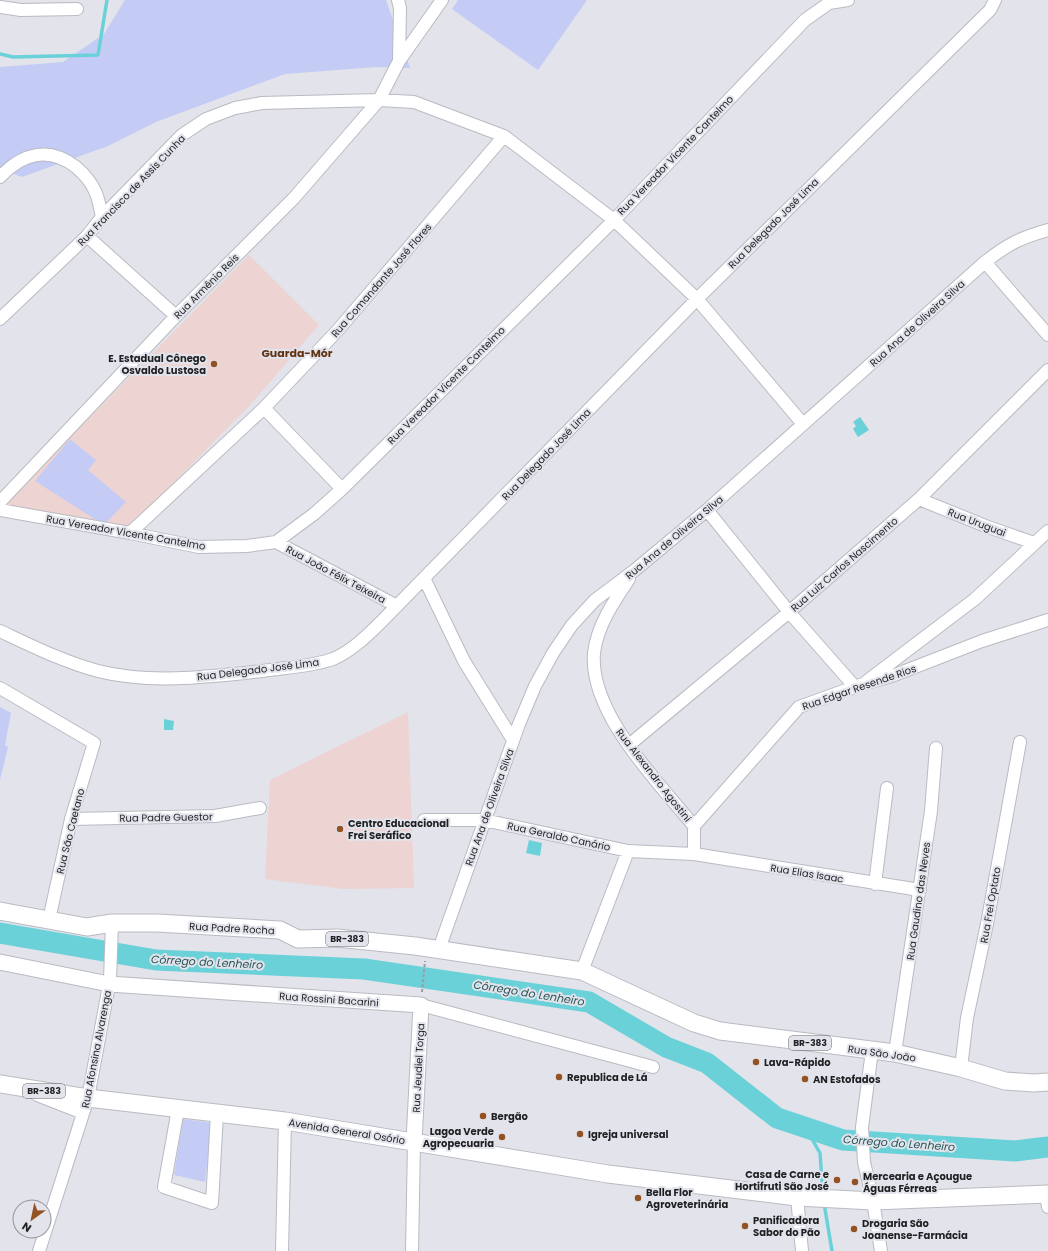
<svg xmlns="http://www.w3.org/2000/svg" width="1048" height="1251" font-family="Poppins,sans-serif">
	<style>
		.education { fill: #edd3d1 }
		.green { fill: #c4ccf5 }
		.water { fill: #6bd1d8 }
		.lines { fill: none; stroke-linecap: round; stroke-linejoin: round }
		.stream { stroke: #6bd1d8; stroke-width: 3.5 }
		.river { stroke: #6bd1d8; stroke-width: 21 }
		.minor-casing { stroke: #b9bbc2; stroke-width: 14 }
		.major-casing { stroke: #b9bbc2; stroke-width: 17 }
		.highway-casing { stroke: #b9bbc2; stroke-width: 19 }
		.path { stroke: #9b9ca2; stroke-width: 2; stroke-dasharray: 3 2; stroke-linecap: butt }
		.minor { stroke: #fff; stroke-width: 12 }
		.major { stroke: #fff; stroke-width: 15 }
		.highway { stroke: #fff; stroke-width: 17 }
		.poi-dot { fill: #945121; stroke: #e2e3eb; stroke-width: 1.5 }
		.labels { text-anchor: middle; stroke-width: 4; stroke-linejoin: round; paint-order: stroke }
		.shield { fill: #e2e3eb; stroke: #5a5a5e; stroke-width: 1 }
		.shield-label { font-size: 9px; font-weight: bold; fill: #1f2022 }
		.street-label { font-size: 10px; fill: #1f2022; stroke: #e2e3eb }
		.poi-label { font-size: 10px; font-weight: bold; fill: #1f2022; stroke: #e2e3eb; text-anchor: start }
		.neighbourhood-label { font-size: 11px; font-weight: bold; fill: #613313; stroke: #e2e3eb }
		.water-label { font-size: 11px; font-style: italic; fill: #285659; stroke: #e2e3eb }
	</style>
	<rect width="100%" height="100%" fill="#e2e3eb"/>
	<!-- education -->
	<path class="education" d="M249 255 319 325 252 403 127 530 4 505Z
		M408 712 414 888 344 889 265 879 270 780Z"/>
	<!-- green -->
	<path class="green" d="M125 0H386L410 68 376 67 285 74 156 122 108 146 22 177 0 169V67L63 62 104 34Z
		M458 0H587L538 70 452 9Z
		M70 439 96 460 88 470 126 502 104 525 35 481Z
		M0 707 11 713 5 745 8 747 0 780Z
		M183 1119 212 1123 205 1182 174 1175Z"/>
	<!-- water -->
	<path class="water" d="M860 417 869 430 858 437 853 429 856 426 853 422Z
		M164 719 174 721 173 730H164Z
		M529 840 542 843 540 856 526 853Z"/>
	<g class="lines">
		<!-- stream -->
		<path class="stream" d="M0 54 13 57 98 55 107 0
			M805 1127 820 1153 823 1195
			M824 1203 832 1251"/>
		<!-- river -->
		<path class="river" d="M0 933 156 960 364 969 589 1002 666 1047 707 1063 777 1118 843 1140 1015 1151 1048 1147"/>
		<!-- minor casing -->
		<g class="minor-casing">
			<path id="minor" d="M398 0 400 8 399 61
				M0 7 21 10 77 9
				M0 177C22 153 49 146 76 167 83 173 91 182 95 191 99 199 100 209 102 217
				M87 236 176 316
				M985 262 1048 335
				M0 319 87 236 102 217 182 135 206 119 235 108 262 103 379 100 414 102 504 136 614 220 697 299 803 424
				M264 408 342 489
				M919 499 988 527 1034 543
				M0 502 176 316 294 198 379 100 399 61 442 0
				M0 510 130 533 199 547 247 546 276 542 314 514 342 489 614 220 805 20 829 3 848 0
				M707 510 789 612 855 687
				M130 533 264 408 338 330 504 136
				M276 542 397 606
				M424 578 464 661 513 740
				M629 579C614 601 597 626 594 653 589 713 658 782 694 826
				M0 631C32 646 64 662 98 671 153 685 215 676 270 670 291 667 313 666 333 659 352 651 369 634 383 620L697 299 990 10 995 0
				M867 681 975 599 1048 531
				M0 688 94 743 71 819 49 920
				M629 745 789 612 919 499 1048 370
				M71 819 215 816 260 808
				M424 820H484L628 851 694 854 920 890
				M694 854V826L799 707 863 684 892 676 982 641 1048 620
				M875 884 887 788
				M439 949 519 724 535 686 553 653 572 625 595 600 635 570 707 510 985 262C1008 244 1020 238 1048 230
				M582 971 628 851
				M421 1005 653 1067
				M872 1051 862 1127 864 1162 873 1201 881 1251
				M895 1053 931 811 936 748
				M961 1068 967 1018 987 924 1020 742
				M37 1095 83 1113
				M178 1109 164 1187 212 1203 217 1114
				M1046 1194 1048 1207
				M797 1197 802 1251
				M39 1251 88 1098 110 980 112 923
				M282 1251 285 1121
				M412 1251 414 1142"/>
		</g>
		<!-- major casing -->
		<g class="major-casing">
			<path id="major" d="M0 962 109 984 421 1005 414 1142"/>
		</g>
		<!-- highway casing -->
		<g class="highway-casing">
			<path id="highway" d="M0 911 87 927 112 923H157L280 930 298 939 337 938 415 946 582 971 694 1023 720 1031 895 1053 961 1068 1005 1081 1034 1083 1048 1082
				M0 1084 88 1098 285 1121 608 1174 797 1197 873 1201 1048 1194"/>
		</g>
		<!-- path -->
		<path class="path" d="M422 992 425 961"/>
		<!-- minor -->
		<use href="#minor" class="minor"/>
		<!-- major -->
		<use href="#major" class="major"/>
		<!-- highway -->
		<use href="#highway" class="highway"/>
	</g>
	<!-- markers -->
	<g class="poi-dot">
		<circle cx="214" cy="364" r="4"/>
		<circle cx="340" cy="829" r="4"/>
		<circle cx="756" cy="1062" r="4"/>
		<circle cx="559" cy="1077" r="4"/>
		<circle cx="805" cy="1079" r="4"/>
		<circle cx="483" cy="1116" r="4"/>
		<circle cx="580" cy="1134" r="4"/>
		<circle cx="502" cy="1137" r="4"/>
		<circle cx="837" cy="1180" r="4"/>
		<circle cx="855" cy="1182" r="4"/>
		<circle cx="638" cy="1198" r="4"/>
		<circle cx="745" cy="1226" r="4"/>
		<circle cx="854" cy="1229" r="4"/>
	</g>
	<g class="labels">
		<!-- shield labels -->
		<g class="shield">
			<rect x="326" y="932" width="42" height="14" rx="3"/>
			<rect x="789" y="1036" width="42" height="14" rx="3"/>
			<rect x="23" y="1084" width="42" height="14" rx="3"/>
		</g>
		<g class="shield-label">
			<text x="347" y="942">BR-383</text>
			<text x="810" y="1046">BR-383</text>
			<text x="44" y="1094">BR-383</text>
		</g>
		<!-- street labels -->
		<g class="street-label">
			<text transform="translate(675 155) rotate(-46)" y="4">Rua Vereador Vicente Cantelmo</text>
			<text transform="translate(131 190) rotate(-46)" y="4">Rua Francisco de Assis Cunha</text>
			<text transform="translate(773 223) rotate(-45)" y="4">Rua Delegado José Lima</text>
			<text transform="translate(381 280) rotate(-49)" y="4">Rua Comandante José Flores</text>
			<text transform="translate(206 286) rotate(-45)" y="4">Rua Armênio Reis</text>
			<text transform="translate(917 323) rotate(-42)" y="4">Rua Ana de Oliveira Silva</text>
			<text transform="translate(446 385) rotate(-45)" y="4">Rua Vereador Vicente Cantelmo</text>
			<text transform="translate(546 454) rotate(-46)" y="4">Rua Delegado José Lima</text>
			<text transform="translate(977 522) rotate(21)" y="4">Rua Uruguai</text>
			<text transform="translate(126 532) rotate(10)" y="4">Rua Vereador Vicente Cantelmo</text>
			<text transform="translate(674 537) rotate(-40)" y="4">Rua Ana de Oliveira Silva</text>
			<text transform="translate(844 564) rotate(-41)" y="4">Rua Luiz Carlos Nascimento</text>
			<text transform="translate(336 574) rotate(28)" y="4">Rua João Félix Teixeira</text>
			<text transform="translate(258 669) rotate(-7)" y="4">Rua Delegado José Lima</text>
			<text transform="translate(859 687) rotate(-19)" y="4">Rua Edgar Resende Rios</text>
			<text transform="translate(654 775) rotate(52)" y="4">Rua Alexandro Agostini</text>
			<text transform="translate(489 807) rotate(-70)" y="4">Rua Ana de Oliveira Silva</text>
			<text transform="translate(166 817) rotate(-1)" y="4">Rua Padre Guestor</text>
			<text transform="translate(70 831) rotate(-76)" y="4">Rua São Caetano</text>
			<text transform="translate(559 836) rotate(12)" y="4">Rua Geraldo Canário</text>
			<text transform="translate(807 873) rotate(9)" y="4">Rua Elias Isaac</text>
			<text transform="translate(918 901) rotate(-82)" y="4">Rua Gaudino das Neves</text>
			<text transform="translate(990 905) rotate(-80)" y="4">Rua Frei Optato</text>
			<text transform="translate(232 928) rotate(3)" y="4">Rua Padre Rocha</text>
			<text transform="translate(329 999) rotate(4)" y="4">Rua Rossini Bacarini</text>
			<text transform="translate(96 1049) rotate(-79)" y="4">Rua Afonsina Alvarenga</text>
			<text transform="translate(882 1053) rotate(8)" y="4">Rua São João</text>
			<text transform="translate(418 1068) rotate(-87)" y="4">Rua Jeudiel Torga</text>
			<text transform="translate(347 1131) rotate(9)" y="4">Avenida General Osório</text>
		</g>
		<!-- poi labels -->
		<g class="poi-label">
			<text x="206" y="362" text-anchor="end">E. Estadual Cônego<tspan x="206" dy="12">Osvaldo Lustosa</tspan></text>
			<text x="348" y="827">Centro Educacional<tspan x="348" dy="12">Frei Seráfico</tspan></text>
			<text x="764" y="1066">Lava-Rápido</text>
			<text x="567" y="1081">Republica de Lá</text>
			<text x="813" y="1083">AN Estofados</text>
			<text x="491" y="1120">Bergão</text>
			<text x="494" y="1135" text-anchor="end">Lagoa Verde<tspan x="494" dy="12">Agropecuaria</tspan></text>
			<text x="588" y="1138">Igreja universal</text>
			<text x="829" y="1178" text-anchor="end">Casa de Carne e<tspan x="829" dy="12">Hortifruti São José</tspan></text>
			<text x="863" y="1180">Mercearia e Açougue<tspan x="863" dy="12">Águas Férreas</tspan></text>
			<text x="646" y="1196">Bella Flor<tspan x="646" dy="12">Agroveterinária</tspan></text>
			<text x="753" y="1224">Panificadora<tspan x="753" dy="12">Sabor do Pão</tspan></text>
			<text x="862" y="1227">Drogaria São<tspan x="862" dy="12">Joanense-Farmácia</tspan></text>
		</g>
		<!-- neighbourhood labels -->
		<g class="neighbourhood-label">
			<text x="297" y="357">Guarda-Mór</text>
		</g>
		<!-- water labels -->
		<g class="water-label">
			<text transform="translate(207 962) rotate(3)" y="4">Córrego do Lenheiro</text>
			<text transform="translate(529 993) rotate(9)" y="4">Córrego do Lenheiro</text>
			<text transform="translate(899 1143) rotate(4)" y="4">Córrego do Lenheiro</text>
		</g>
	</g>
	<!-- north arrow -->
	<g transform="translate(32 1219) rotate(213)"><circle r="19" fill="#e2e3eb" stroke="#94959b"/>
	<path d="M0-3L7 15L0 10L-7 15Z" fill="#945121"/>
	<text y="-6" font-size="11" font-weight="bold" text-anchor="middle" fill="#1f2022">N</text>
	</g>
</svg>
